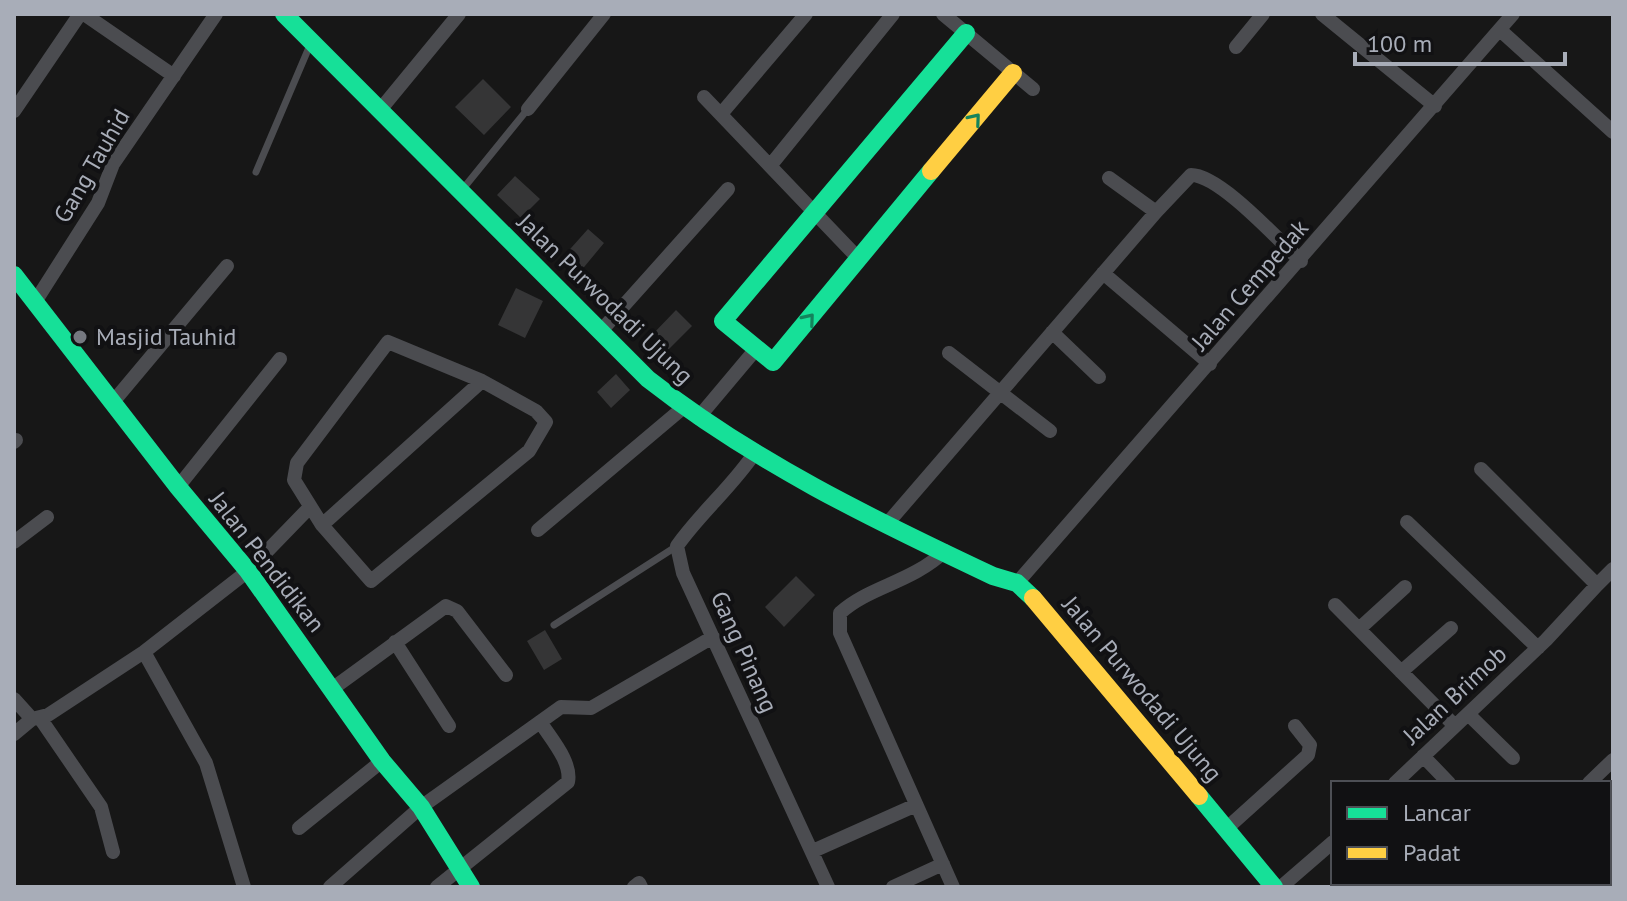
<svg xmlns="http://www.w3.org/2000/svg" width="1627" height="901" font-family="'PT Sans',sans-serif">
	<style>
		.building { fill: #353536 }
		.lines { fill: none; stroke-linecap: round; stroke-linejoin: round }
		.lane { stroke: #4b4c50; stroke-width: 7 }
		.street { stroke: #4b4c50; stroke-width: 14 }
		.fast { stroke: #16e098; stroke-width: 18 }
		.slow { stroke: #ffcf43; stroke-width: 18 }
		.oneway { stroke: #14835c }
		.poi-dot { fill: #757880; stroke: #111113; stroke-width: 3 }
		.labels { text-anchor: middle; stroke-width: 8; stroke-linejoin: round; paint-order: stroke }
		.street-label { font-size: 24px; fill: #a8adb8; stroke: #111113 }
		.poi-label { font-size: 24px; fill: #a8adb8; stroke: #111113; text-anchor: start }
	</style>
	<rect width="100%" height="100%" fill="#171717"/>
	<!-- building -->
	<path class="building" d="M483 79 511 107 484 135 455 107Z
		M515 176 540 199 521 218 497 195Z
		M588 229 604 243 580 272 563 257Z
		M516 288 543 301 525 338 498 325Z
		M676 310 692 326 667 351 651 336Z
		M616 374 630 390 611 408 597 392Z
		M796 576 815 595 784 627 765 607Z
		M545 630 562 659 544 670 527 641Z"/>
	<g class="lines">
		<!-- lane -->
		<path class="lane" d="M256 172 310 45
			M462 190 527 110
			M554 625 677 546"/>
		<!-- street -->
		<path class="street" d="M84 14 174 76
			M943 14 1033 89
			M1322 14 1435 106
			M1500 30 1613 132
			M1236 47 1263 14
			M704 97 859 259
			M528 109 604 14
			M380 110 459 14
			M14 111 80 14
			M721 114 806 14
			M770 166 893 14
			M1156 212 1191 175C1220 175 1278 240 1301 261
			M1103 273 1210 364
			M35 302 98 203 113 164 216 14
			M601 331 728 189
			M1052 332 1099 377
			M388 342 482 381 536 411 546 422 529 451 371 581 322 525 294 480 297 463Z
			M949 353 1050 431
			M113 402 227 266
			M698 418 756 349
			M14 442 16 440
			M756 451C733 486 701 512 677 546L683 573 828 887
			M178 487 280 359
			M1407 522 1538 648
			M322 525 482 381
			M886 525 1156 212 1109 178
			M538 530 684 407
			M14 542 47 517
			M945 551C911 583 870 586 840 613V633L953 887
			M1017 583 1513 14
			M1597 585 1613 569
			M1335 605 1455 726
			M1359 629 1405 587
			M395 642 449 726
			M144 652 206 763 244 887
			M1401 672 1451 628
			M332 689 446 606 457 611 506 675
			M14 699 32 719 48 715 144 652 248 571 310 507
			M1468 714 1513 758
			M40 718 101 807 113 852
			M14 734 32 719
			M1423 756 1449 783
			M1395 783 1546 640 1597 585 1481 469
			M1589 783 1613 760
			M299 828 382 761
			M1226 829 1308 755 1310 745 1295 726
			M813 851 916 805
			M330 887 421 807 561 707 591 708 713 637
			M437 887 568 782C572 762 551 739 541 723
			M634 887 639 883 641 887
			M893 887 943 864
			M1281 887 1333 842
			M1478 887 1483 883"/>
		<!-- fast -->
		<path class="fast" d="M284 14 648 379C754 462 872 519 993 576L1017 583 1033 598
			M931 171 773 362 723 321 966 33
			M14 275 178 487 248 571 382 761 421 807 471 887
			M1199 796 1274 887"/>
		<!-- slow -->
		<path class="slow" d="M931 171 1013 73
			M1033 598 1199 796"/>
	</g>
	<!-- one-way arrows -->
	<defs><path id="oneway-chevron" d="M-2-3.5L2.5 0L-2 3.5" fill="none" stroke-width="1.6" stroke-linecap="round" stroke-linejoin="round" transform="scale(2)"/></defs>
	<g class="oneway">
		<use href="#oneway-chevron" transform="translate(975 119) rotate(-50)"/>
		<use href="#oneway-chevron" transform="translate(809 319) rotate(-50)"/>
	</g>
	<!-- markers -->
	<circle class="poi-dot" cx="80" cy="337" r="8"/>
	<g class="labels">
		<!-- street labels -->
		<g class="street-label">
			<text transform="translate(92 166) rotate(-60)" y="8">Gang Tauhid</text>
			<text transform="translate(1250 285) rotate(-49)" y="8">Jalan Cempedak</text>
			<text transform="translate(605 299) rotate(44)" y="8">Jalan Purwodadi Ujung</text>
			<text transform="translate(267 562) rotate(52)" y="8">Jalan Pendidikan</text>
			<text transform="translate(744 652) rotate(66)" y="8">Gang Pinang</text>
			<text transform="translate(1142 689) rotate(50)" y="8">Jalan Purwodadi Ujung</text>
			<text transform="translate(1455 695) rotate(-43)" y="8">Jalan Brimob</text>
		</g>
		<!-- poi labels -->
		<g class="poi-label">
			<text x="96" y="345">Masjid Tauhid</text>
		</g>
	</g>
	<!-- border -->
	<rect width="1627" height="901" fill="none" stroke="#a8adb8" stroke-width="32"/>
	<!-- legend -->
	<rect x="1331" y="781" width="280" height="104" fill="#111113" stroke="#4d4f55" stroke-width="2"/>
	<rect x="1347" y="807" width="40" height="12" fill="#16e098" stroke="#4d4f55" stroke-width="2"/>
	<text x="1403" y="821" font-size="24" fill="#a8adb8">Lancar</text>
	<rect x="1347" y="847" width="40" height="12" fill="#ffcf43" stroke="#4d4f55" stroke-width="2"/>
	<text x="1403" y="861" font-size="24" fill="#a8adb8">Padat</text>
	<!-- scale -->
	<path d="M1355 52v12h210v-12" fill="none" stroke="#a8adb8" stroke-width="4"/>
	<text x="1367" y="52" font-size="24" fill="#a8adb8" stroke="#111113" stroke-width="6" paint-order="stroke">100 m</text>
</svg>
